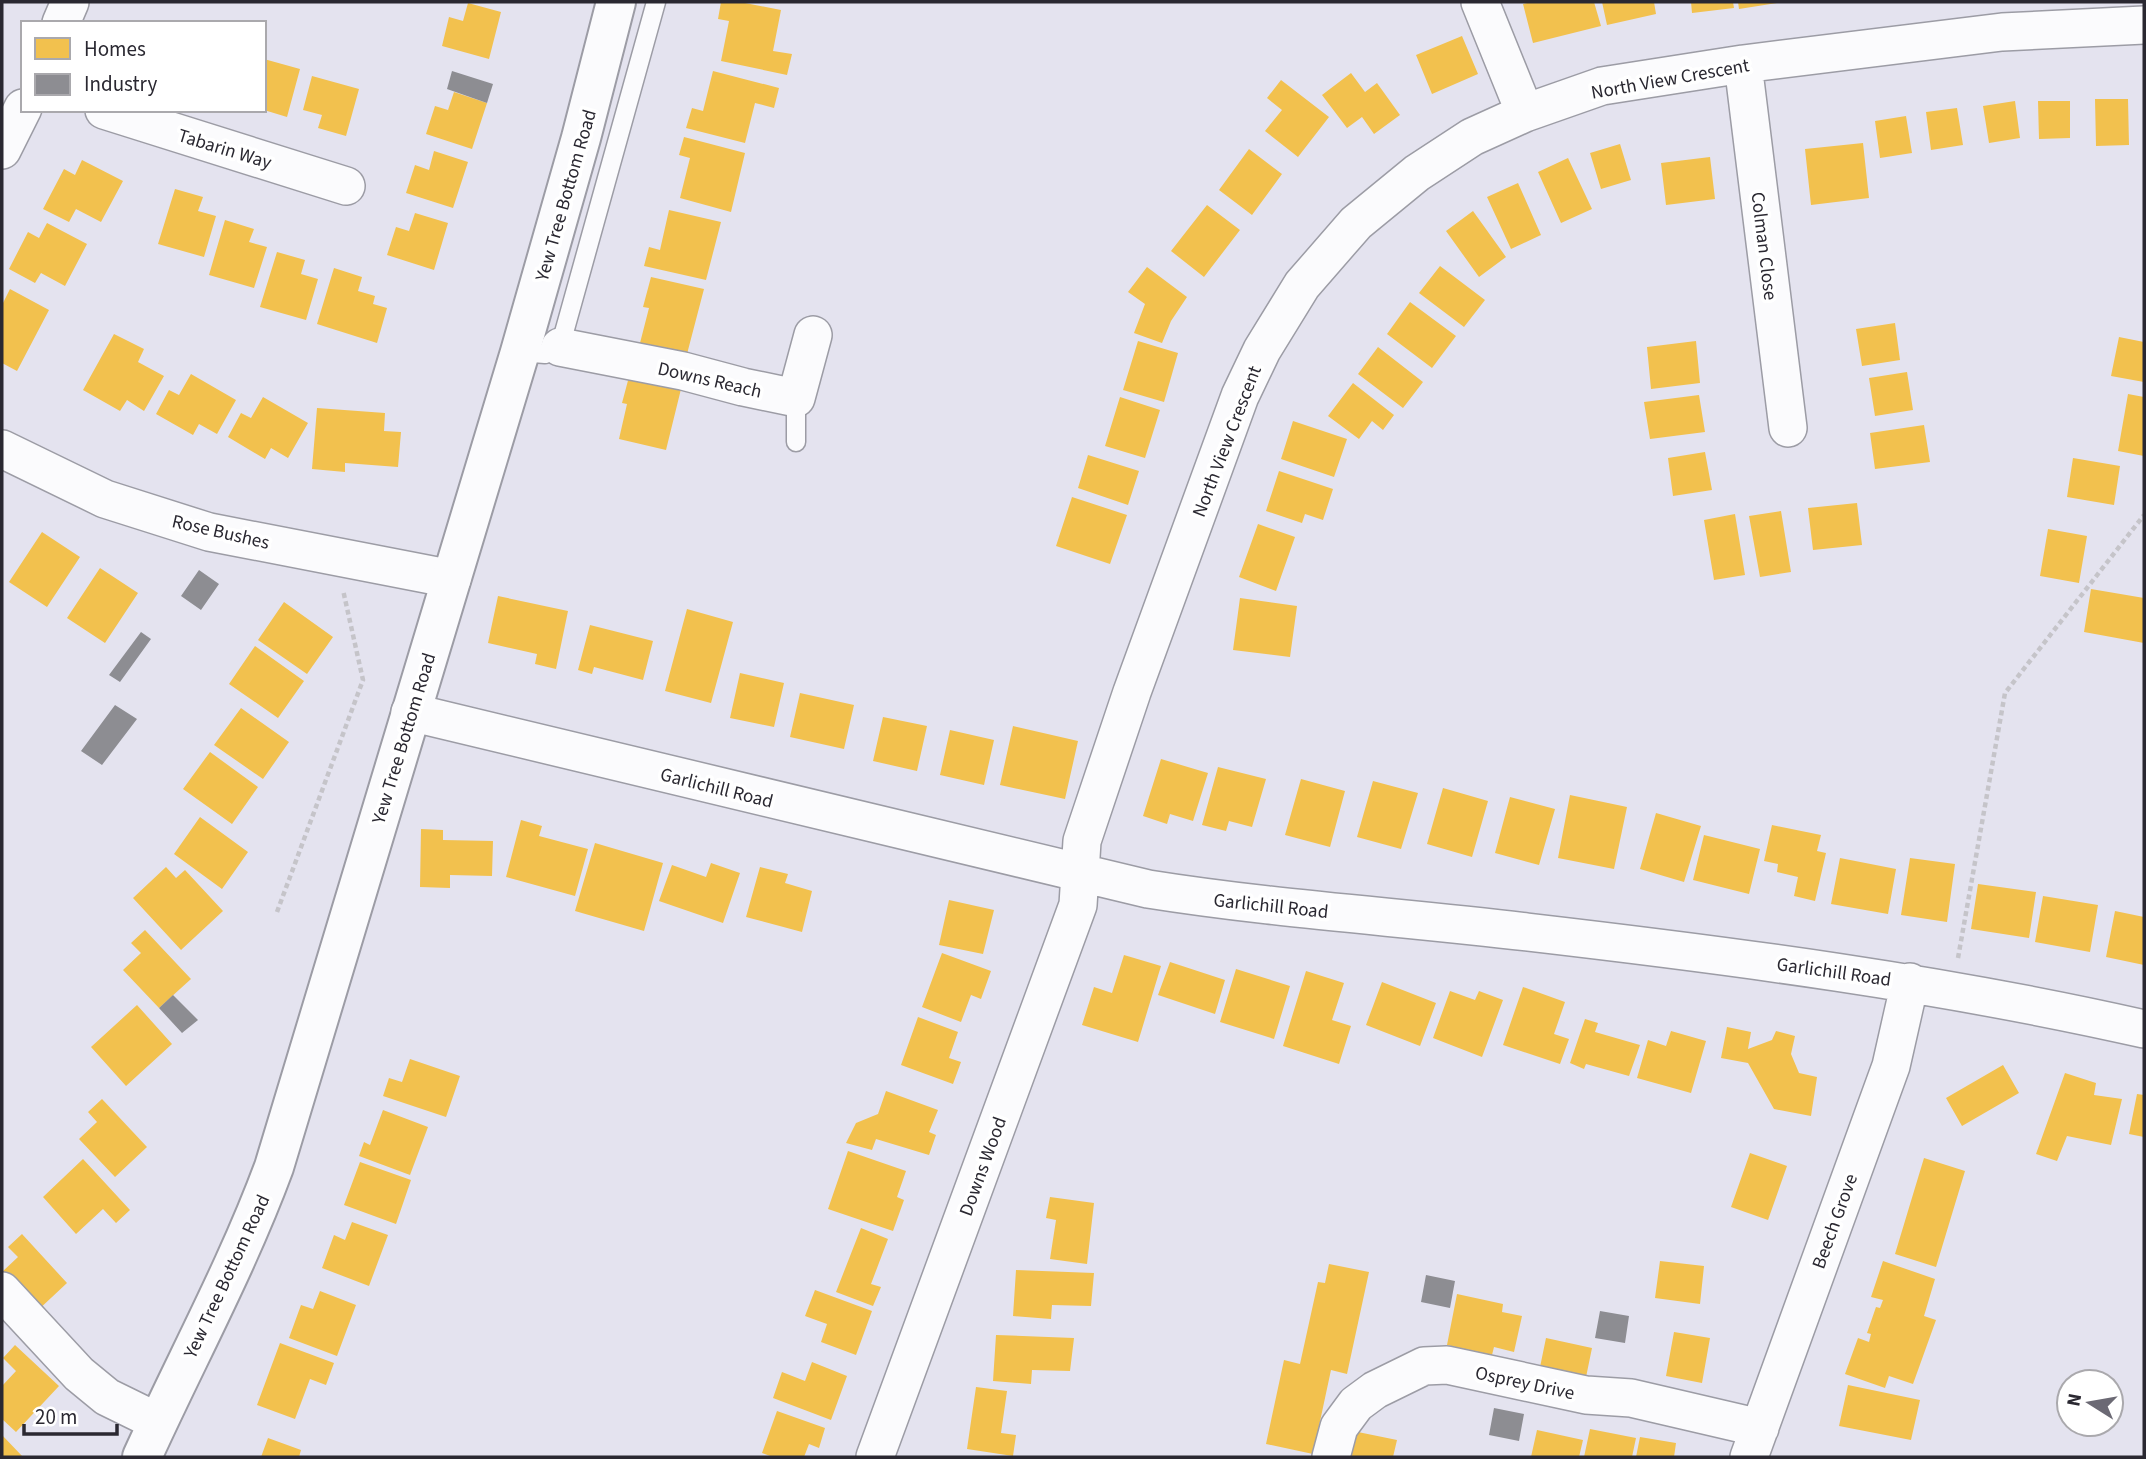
<svg xmlns="http://www.w3.org/2000/svg" width="2146" height="1459" font-family="'Source Sans 3',sans-serif">
	<style>
		.homes { fill: #f2c14e }
		.industry { fill: #8d8d92 }
		.lines { fill: none; stroke-linecap: round; stroke-linejoin: round }
		.lane-casing { stroke: #9c9ca5; stroke-width: 21 }
		.street-casing { stroke: #9c9ca5; stroke-width: 40 }
		.secondary-casing { stroke: #9c9ca5; stroke-width: 42 }
		.path { stroke: #c5c4c9; stroke-width: 4.5; stroke-dasharray: 5 3.5; stroke-linecap: butt }
		.lane { stroke: #fbfbfd; stroke-width: 18 }
		.street { stroke: #fbfbfd; stroke-width: 37 }
		.secondary { stroke: #fbfbfd; stroke-width: 38 }
		.labels { text-anchor: middle; stroke-width: 7; stroke-linejoin: round; paint-order: stroke }
		.street-label { font-size: 19px; fill: #2a2831; stroke: #fff }
	</style>
	<rect width="100%" height="100%" fill="#e4e3ef"/>
	<!-- homes -->
	<path class="homes" d="M721 2H740L781 10 773 51 792 54 787 75 721 61 729 21 718 19Z
		M1531 2H1594L1601 26 1533 43 1523 4Z
		M1602 2H1654L1656 14 1607 25Z
		M1691 2H1733L1734 8 1692 13Z
		M1738 2H1777V3L1739 9Z
		M468 3 501 12 489 59 442 46 449 17 463 21Z
		M1462 36 1478 74 1432 94 1416 55Z
		M264 59 300 69 287 117 264 110Z
		M713 71 779 88 774 108 755 103 745 143 686 128 692 108 703 111Z
		M1351 73 1365 92 1377 83 1400 115 1374 134 1362 117 1347 128 1322 95Z
		M312 76 359 89 346 136 318 128 322 115 303 110Z
		M1281 80 1329 117 1298 157 1265 131 1282 110 1267 98Z
		M454 92 487 103 472 149 426 134 435 106 448 110Z
		M2095 99H2128L2129 145 2096 146Z
		M2015 101 2020 138 1989 143 1983 106Z
		M2038 101H2070V138L2039 139Z
		M1957 108 1963 145 1931 150 1926 112Z
		M1906 116 1912 153 1880 158 1875 121Z
		M684 137 745 153 731 212 680 198 690 158 679 155Z
		M1863 143 1869 198 1811 205 1805 149Z
		M1620 144 1631 180 1601 189 1590 153Z
		M1249 149 1282 174 1252 215 1219 190Z
		M434 151 468 162 453 208 406 193 415 165 429 170Z
		M1710 157 1715 199 1666 205 1661 163Z
		M1568 158 1592 209 1561 223 1538 172Z
		M82 160 123 181 101 222 76 209 69 222 43 209 64 169 75 175Z
		M1518 183 1541 235 1511 249 1487 197Z
		M175 189 203 197 198 211 216 216 204 257 158 244Z
		M1207 205 1240 230 1204 277 1171 251Z
		M669 210 721 222 706 280 644 266 649 247 660 250Z
		M1473 211 1506 257 1479 277 1446 231Z
		M415 213 448 223 434 270 387 255 396 227 409 231Z
		M225 220 254 229 249 242 267 247 254 288 209 275Z
		M47 223 87 244 65 286 41 273 35 283 9 269 28 232 39 238Z
		M277 252 305 260 301 274 318 279 306 320 260 307Z
		M1440 266 1485 300 1464 327 1419 293Z
		M1147 267 1187 297 1171 321 1162 343 1134 333 1145 304 1128 292Z
		M334 268 362 277 358 291 375 296 373 304 387 308 377 343 317 324Z
		M651 277 704 289 687 354 640 343 649 308 643 307Z
		M10 289 49 310 17 371 2 363V305Z
		M1410 302 1456 336 1432 368 1387 334Z
		M1895 323 1900 360 1862 366 1856 329Z
		M114 334 144 349 138 362 164 376 144 411 127 400 120 411 83 390Z
		M2119 337 2144 342V382L2111 376Z
		M1138 341 1178 353 1164 402 1123 390Z
		M1696 341 1700 383 1651 389 1647 347Z
		M1378 347 1423 382 1403 408 1358 374Z
		M1907 372 1913 410 1875 416 1869 378Z
		M630 373 682 385 666 450 619 439 627 404 622 403Z
		M191 374 236 400 217 434 199 424 193 435 156 414 169 390 179 395Z
		M1353 383 1394 415 1383 430 1372 421 1359 439 1328 416Z
		M2128 394 2144 397V456L2118 451Z
		M1699 395 1705 432 1650 439 1644 402Z
		M263 397 308 423 288 458 271 448 265 459 228 437 241 413 251 418Z
		M1120 397 1160 410 1145 458 1105 446Z
		M317 408 385 413 384 431 401 432 398 467 345 463V472L312 469Z
		M1293 421 1347 439 1334 477 1281 459Z
		M1924 425 1930 462 1875 469 1870 433Z
		M1705 452 1712 490 1673 496 1668 458Z
		M1088 455 1139 471 1128 505 1078 488Z
		M2073 458 2120 466 2114 505 2067 497Z
		M1279 471 1333 489 1323 520 1305 514 1302 523 1266 511Z
		M1072 497 1127 515 1110 564 1056 546Z
		M1857 503 1862 545 1813 550 1808 508Z
		M1781 511 1791 572 1760 577 1749 516Z
		M1735 514 1745 575 1714 580 1704 520Z
		M1258 524 1295 537 1276 591 1239 577Z
		M2048 529 2087 536 2079 583 2040 576Z
		M42 532 80 557 47 607 9 582Z
		M100 568 138 593 105 643 67 618Z
		M2091 589 2144 598V643L2084 632Z
		M498 596 568 611 556 669 535 664 537 654 488 643Z
		M1240 598 1297 606 1290 657 1233 650Z
		M284 602 333 637 307 674 258 640Z
		M687 609 733 622 711 703 665 691Z
		M590 625 653 641 643 680 594 667 592 674 578 670Z
		M255 646 304 681 278 718 229 684Z
		M740 673 784 683 774 727 730 718Z
		M800 693 854 705 844 749 790 737Z
		M241 708 289 742 263 779 214 745Z
		M883 717 927 726 917 771 873 761Z
		M1013 726 1078 741 1065 799 1000 785Z
		M950 730 994 740 984 785 940 775Z
		M210 752 258 787 232 824 183 789Z
		M1161 759 1208 773 1193 821 1170 814 1167 824 1143 816Z
		M1218 767 1266 779 1252 827 1229 821 1226 831 1202 825Z
		M1301 779 1345 791 1330 847 1285 835Z
		M1373 781 1418 793 1401 849 1357 837Z
		M1443 788 1488 801 1472 857 1427 844Z
		M1570 795 1627 807 1614 869 1558 858Z
		M1510 797 1555 809 1539 865 1495 853Z
		M1656 813 1701 826 1684 882 1640 869Z
		M200 817 248 852 222 889 174 854Z
		M521 820 542 826 539 836 588 849 575 896 506 877Z
		M1772 825 1821 835 1817 851 1826 853 1815 901 1794 896 1798 877 1777 872 1778 864 1764 861Z
		M421 829 443 830V840L493 841 492 876 450 875V888L420 887Z
		M1704 835 1760 849 1749 894 1693 880Z
		M595 843 663 863 644 931 575 911Z
		M1840 858 1896 869 1888 914 1831 904Z
		M1910 858 1955 864 1947 922 1901 915Z
		M711 863 740 873 723 923 659 901 672 865 706 877Z
		M166 867 176 878 185 870 223 911 181 950 133 898Z
		M760 867 788 874 785 883 812 891 802 932 746 917Z
		M1978 884 2036 892 2029 938 1971 929Z
		M2043 896 2098 905 2090 952 2035 942Z
		M949 900 994 910 983 954 939 945Z
		M2115 911 2144 917V965L2106 957Z
		M145 930 191 979 159 1008 123 970 141 953 131 943Z
		M942 953 991 971 981 999 971 995 961 1022 922 1007Z
		M1124 955 1161 966 1138 1042 1082 1025 1094 987 1112 993Z
		M1170 962 1225 980 1215 1014 1158 995Z
		M1236 969 1290 986 1274 1039 1220 1022Z
		M1306 971 1344 983 1332 1020 1351 1026 1339 1064 1283 1046Z
		M1382 982 1436 1003 1420 1046 1366 1025Z
		M1523 987 1565 1002 1554 1034 1569 1039 1560 1064 1503 1045Z
		M1450 991 1475 1000 1479 991 1503 1000 1482 1057 1433 1038Z
		M137 1005 172 1044 126 1086 91 1047Z
		M918 1017 958 1032 949 1058 961 1062 953 1084 901 1065Z
		M1585 1019 1598 1023 1595 1032 1640 1045 1629 1076 1586 1064 1584 1069 1570 1063Z
		M1727 1027 1751 1032 1748 1049 1772 1040 1776 1031 1795 1036 1791 1054 1799 1073 1817 1077 1811 1116 1774 1109 1748 1063 1721 1058Z
		M1671 1031 1706 1041 1691 1093 1637 1078 1648 1040 1666 1046Z
		M410 1059 460 1076 446 1117 383 1096 389 1078 402 1082Z
		M2003 1065 2019 1093 1962 1126 1946 1098Z
		M2065 1073 2096 1083 2094 1095 2122 1099 2111 1145 2067 1136 2057 1161 2036 1154Z
		M886 1091 938 1110 929 1132 936 1135 929 1155 876 1139 872 1150 846 1143 856 1123 878 1114Z
		M2137 1094 2144 1095V1137L2129 1134Z
		M102 1099 147 1147 115 1177 79 1139 97 1122 88 1112Z
		M383 1110 428 1127 410 1175 359 1156 364 1142 370 1145Z
		M848 1151 906 1171 897 1197 904 1200 893 1231 828 1209Z
		M1750 1153 1787 1166 1768 1220 1731 1207Z
		M1924 1158 1965 1171 1936 1267 1895 1254Z
		M83 1159 130 1210 116 1223 103 1209 76 1234 43 1197Z
		M360 1162 411 1180 396 1224 344 1205Z
		M1050 1197 1094 1203 1087 1264 1050 1259 1056 1220 1046 1218Z
		M352 1222 388 1235 369 1286 322 1268 334 1235 345 1240Z
		M861 1228 888 1239 871 1284 881 1287 873 1306 836 1292Z
		M22 1234 67 1283 36 1312 2 1276V1272L18 1257 8 1247Z
		M1660 1261 1704 1266 1700 1304 1655 1298Z
		M1883 1261 1935 1279 1924 1316 1936 1320 1913 1384 1889 1376 1885 1388 1845 1374 1858 1338 1869 1342 1871 1334 1867 1333 1876 1307 1880 1308 1883 1300 1871 1297Z
		M1329 1264 1369 1272 1347 1374 1331 1370 1313 1454 1266 1444 1284 1360 1300 1364 1318 1282 1325 1283Z
		M1016 1270 1094 1273 1091 1306 1052 1305 1051 1319 1013 1316Z
		M815 1290 872 1311 856 1355 821 1342 827 1324 805 1316Z
		M320 1291 356 1305 337 1356 289 1338 301 1305 313 1309Z
		M1457 1294 1503 1304 1502 1312 1522 1316 1514 1352 1494 1347 1492 1355 1447 1345Z
		M1674 1332 1710 1338 1702 1383 1666 1376Z
		M996 1335 1074 1338 1070 1371 1032 1370 1031 1384 993 1381Z
		M1546 1338 1592 1348 1585 1382 1539 1372Z
		M280 1343 334 1363 326 1385 310 1379 295 1419 257 1405Z
		M15 1345 59 1386 16 1432 2 1419V1386L16 1371 3 1358Z
		M812 1362 847 1376 831 1420 773 1398 782 1372 805 1381Z
		M1848 1385 1920 1400 1911 1440 1839 1426Z
		M976 1387 1007 1391 1001 1433 1016 1435 1013 1456 967 1449Z
		M777 1411 825 1428 819 1448 809 1444 804 1457H773L762 1453Z
		M1590 1429 1636 1438 1632 1457H1584Z
		M1537 1430 1583 1440 1579 1457H1531Z
		M1353 1431 1397 1440 1393 1457H1348Z
		M2 1435 23 1457H2Z
		M1640 1437 1676 1443 1674 1457H1636Z
		M268 1438 301 1450 299 1457H261Z"/>
	<!-- industry -->
	<path class="industry" d="M452 71 493 84 487 103 447 89Z
		M199 570 219 584 201 610 181 596Z
		M141 632 151 639 120 682 109 675Z
		M115 705 137 719 102 765 81 751Z
		M173 995 198 1020 182 1033 159 1008Z
		M1426 1275 1455 1281 1450 1308 1421 1302Z
		M1600 1311 1629 1316 1625 1343 1595 1338Z
		M1494 1408 1524 1414 1519 1441 1489 1435Z"/>
	<g class="lines">
		<!-- lane casing -->
		<g class="lane-casing">
			<path id="lane" d="M520 352 545 354 560 347 656 2
				M796 442V398"/>
		</g>
		<!-- street casing -->
		<g class="street-casing">
			<path id="street" d="M1480 2 1525 113
				M61 23 70 2
				M1743 64 1788 428
				M104 110 346 186
				M2 150 23 108
				M560 347 683 371 743 387 796 398 813 335
				M2 449 105 499 209 532 452 579
				M410 712 1148 889C1274 909 1401 917 1527 932 1734 956 1941 983 2144 1029
				M2 1291 79 1374 107 1397 158 1422
				M875 1457 1078 905 1082 841 1132 692 1240 396 1262 350 1302 285 1356 223 1417 173 1472 137 1525 113 1602 86 1743 64 2002 32 2144 25
				M1331 1457 1339 1427 1356 1404 1375 1390 1424 1366 1447 1365 1586 1395 1631 1398 1760 1428
				M1749 1457 1891 1066 1910 982"/>
		</g>
		<!-- secondary casing -->
		<g class="secondary-casing">
			<path id="secondary" d="M142 1457C186 1360 237 1267 274 1167L520 352 581 138 616 2"/>
		</g>
		<!-- path -->
		<path class="path" d="M277 912 363 680 343 590
			M1958 958 2005 693 2144 515"/>
		<!-- lane -->
		<use href="#lane" class="lane"/>
		<!-- street -->
		<use href="#street" class="street"/>
		<!-- secondary -->
		<use href="#secondary" class="secondary"/>
	</g>
	<g class="labels">
		<!-- street labels -->
		<g class="street-label">
			<text transform="translate(1670 78) rotate(-10)" y="7">North View Crescent</text>
			<text transform="translate(225 148) rotate(17)" y="7">Tabarin Way</text>
			<text transform="translate(565 195) rotate(-74)" y="7">Yew Tree Bottom Road</text>
			<text transform="translate(1765 246) rotate(83)" y="7">Colman Close</text>
			<text transform="translate(710 379) rotate(13)" y="7">Downs Reach</text>
			<text transform="translate(1226 441) rotate(-69)" y="7">North View Crescent</text>
			<text transform="translate(221 531) rotate(13)" y="7">Rose Bushes</text>
			<text transform="translate(403 738) rotate(-73)" y="7">Yew Tree Bottom Road</text>
			<text transform="translate(717 787) rotate(14)" y="7">Garlichill Road</text>
			<text transform="translate(1271 905) rotate(6)" y="7">Garlichill Road</text>
			<text transform="translate(1834 971) rotate(8)" y="7">Garlichill Road</text>
			<text transform="translate(982 1166) rotate(-70)" y="7">Downs Wood</text>
			<text transform="translate(1834 1221) rotate(-70)" y="7">Beech Grove</text>
			<text transform="translate(226 1276) rotate(-65)" y="7">Yew Tree Bottom Road</text>
			<text transform="translate(1525 1382) rotate(12)" y="7">Osprey Drive</text>
		</g>
	</g>
	<!-- border -->
	<rect width="2146" height="1459" fill="none" stroke="#2a2831" stroke-width="7"/>
	<!-- legend -->
	<rect x="21" y="21" width="245" height="91" fill="#ffffff" stroke="#aaa9ad" stroke-width="2"/>
	<rect x="35" y="38" width="35" height="21" fill="#f2c14e" stroke="#aaa9ad" stroke-width="2"/>
	<text x="84" y="56" font-size="21" fill="#2a2831">Homes</text>
	<rect x="35" y="74" width="35" height="21" fill="#8d8d92" stroke="#aaa9ad" stroke-width="2"/>
	<text x="84" y="91" font-size="21" fill="#2a2831">Industry</text>
	<!-- north arrow -->
	<g transform="translate(2090 1403) rotate(281)"><circle r="33" fill="#ffffff" stroke="#aaa9ad" stroke-width="2"/>
	<path d="M0-5L12 26L0 18L-12 26Z" fill="#6b6974"/>
	<text y="-10" font-size="19" font-weight="bold" text-anchor="middle" fill="#2a2831">N</text>
	</g>
	<!-- scale -->
	<path d="M24 1424v10h93v-10" fill="none" stroke="#2a2831" stroke-width="3.5"/>
	<text x="35" y="1424" font-size="21" fill="#2a2831" stroke="#ffffff" stroke-width="5" paint-order="stroke">20 m</text>
</svg>
